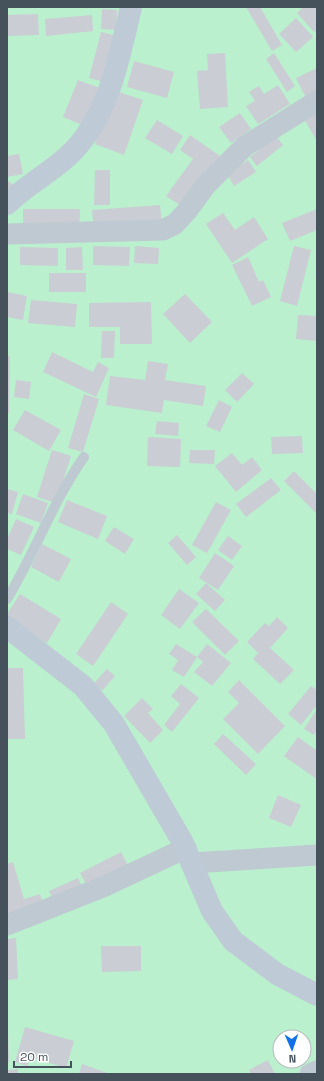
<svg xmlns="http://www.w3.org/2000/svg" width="324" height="1081" font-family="'Space Grotesk',sans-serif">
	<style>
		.green { fill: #baf0ce; fill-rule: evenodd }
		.building { fill: #cacdd3 }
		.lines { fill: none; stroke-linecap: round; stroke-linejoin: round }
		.lane { stroke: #bec9d1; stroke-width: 10 }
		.street { stroke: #bec9d1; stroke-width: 21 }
		.secondary { stroke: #becad6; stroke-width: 22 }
	</style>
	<rect width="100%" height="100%" fill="#f1eeee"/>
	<!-- green -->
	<path class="green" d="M7 7H317V1074H7ZM280 1037H304V1061H280Z"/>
	<!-- building -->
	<path class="building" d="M246 7H260L282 45 272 51Z
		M303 7H317V30L314 32 297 13Z
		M102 9 117 10 116 30 101 29Z
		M38 14 39 35 7 36V15Z
		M92 15 93 31 46 36 45 19Z
		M296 18 313 37 296 52 279 34Z
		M101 32 117 36 105 82 89 78Z
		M225 53 228 107 200 109 197 71 208 70 207 54Z
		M274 53 295 86 287 92 266 59Z
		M134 61 174 72 167 98 127 87Z
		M317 68V90L305 96 296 78Z
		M78 80 100 88 85 126 63 117Z
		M278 85 290 104 258 124 246 106 255 101 249 92 259 86 264 94Z
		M113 90 143 100 124 155 95 144Z
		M317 111V141L304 119Z
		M240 113 251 129 231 143 219 127Z
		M157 120 183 136 172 154 145 138Z
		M190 135 220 156 183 207 166 196 193 159 180 150Z
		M276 136 283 145 257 166 250 157Z
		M19 154 23 174 7 177V156Z
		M248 160 256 172 234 186 227 174Z
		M95 170H110V205H94Z
		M7 180 16 187 7 197Z
		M160 205 162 227 94 231 92 210Z
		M23 209H80L79 233 23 232Z
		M317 209V230L290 241 282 223Z
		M223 213 235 230 254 217 268 239 232 263 206 224Z
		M93 246 130 247 129 266 93 265Z
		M135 246 159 248 158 264 134 263Z
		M294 246 311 250 297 306 280 301Z
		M20 247 58 248V266L20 265Z
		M82 247 83 270H66V248Z
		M248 257 259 282 263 280 271 297 252 306 232 265Z
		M49 273H86V292H49Z
		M7 292 27 296 23 320 7 317Z
		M185 294 212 322 190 343 163 314Z
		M31 300 77 304 75 327 28 323Z
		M151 302 152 344H120V327H89V303Z
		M298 315 317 316V341L296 339Z
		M102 331H115L114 358H101Z
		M52 352 93 372 98 362 109 368 96 397 43 372Z
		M7 355 10 356 9 413H7Z
		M148 361 168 364 165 380 206 386 203 406 164 400 162 413 106 405 110 376 145 380Z
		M242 373 254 384 237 402 225 390Z
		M16 380 31 382 29 399 14 397Z
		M84 394 99 399 83 452 68 448Z
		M219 400 232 407 220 432 206 426Z
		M25 410 61 430 49 451 13 430Z
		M157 421 179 423 178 436 155 434Z
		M302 436 303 453 272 454 271 437Z
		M148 437 181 439 180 467 147 466Z
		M52 450 71 456 56 503 37 497Z
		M190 450H215L214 464 189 463Z
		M232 453 242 465 252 457 262 470 236 492 215 466Z
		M294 471 317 494V514L284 481Z
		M271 478 281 490 246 517 236 504Z
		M7 489 18 492 12 514 7 513Z
		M23 494 48 503 41 523 16 514Z
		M67 500 107 516 98 539 58 522Z
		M216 502 231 510 207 553 192 545Z
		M16 519 34 527 21 555 7 549V539Z
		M114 527 134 539 125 554 105 541Z
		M177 535 196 557 187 565 168 543Z
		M228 536 242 546 232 560 218 550Z
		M42 544 71 559 59 582 31 567Z
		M215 553 234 566 218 590 199 578Z
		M206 583 225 600 215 611 196 594Z
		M179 589 199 603 180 629 161 615Z
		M20 594 61 619 47 643 7 620V614Z
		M111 602 128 614 93 666 76 654Z
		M206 609 239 641 225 655 192 622Z
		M277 617 288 628 270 648 294 670 280 684 253 659 258 653 247 642 265 623 269 626Z
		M176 644 197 657 184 677 172 670 178 660 169 654Z
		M207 644 231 663 212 686 194 672 203 662 197 657Z
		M7 668H23L25 739H7Z
		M107 669 115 676 102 691 94 683Z
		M239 680 285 726 258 754 223 719 239 703 228 692Z
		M181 684 199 698 172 732 164 725 180 704 171 696Z
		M311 686 317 690V705L301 725 288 714Z
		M142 698 153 709 148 713 163 730 150 743 124 716Z
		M317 709V729L314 735 304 729Z
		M223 734 256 764 246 775 214 744Z
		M298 737 317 751V775L315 778 284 756Z
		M278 795 301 805 291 827 269 818Z
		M121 852 129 867 88 888 80 873Z
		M13 862 24 899 40 894 45 908 7 920V864Z
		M78 878 84 891 55 904 49 891Z
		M16 938 18 979 7 980V939Z
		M101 946H141V971L102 972Z
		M25 1027 74 1041 66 1068 30 1057 27 1066 15 1062Z
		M7 1032H8L9 1062H7Z
		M268 1060 275 1074H251L249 1070Z
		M82 1064 110 1074H79Z
		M18 1069V1074H7V1070Z"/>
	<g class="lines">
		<!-- lane -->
		<path class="lane" d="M7 599C35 553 53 501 84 457"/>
		<!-- street -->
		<path class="street" d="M7 234 163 230 175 224 187 211 206 185 245 146 317 101
			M192 863 317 855
			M7 925 103 887 186 848
			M310 1074 317 1071"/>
		<!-- secondary -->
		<path class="secondary" d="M7 204C25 186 48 174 67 157 108 120 119 59 131 7
			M7 627 83 686 114 724 182 841 212 911 233 941 277 974 317 995"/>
	</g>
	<!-- border -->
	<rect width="324" height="1081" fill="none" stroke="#45525c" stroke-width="16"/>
	<!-- north arrow -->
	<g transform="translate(292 1049) rotate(178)"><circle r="19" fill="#ffffff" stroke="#b5babe"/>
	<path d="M0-3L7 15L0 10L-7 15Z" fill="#1271e6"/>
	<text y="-6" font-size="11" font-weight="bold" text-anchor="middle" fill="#45525c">N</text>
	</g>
	<!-- scale -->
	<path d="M14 1061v6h57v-6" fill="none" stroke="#45525c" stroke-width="2"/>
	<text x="20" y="1061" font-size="12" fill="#45525c" stroke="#ffffff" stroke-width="3" paint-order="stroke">20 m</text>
</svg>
